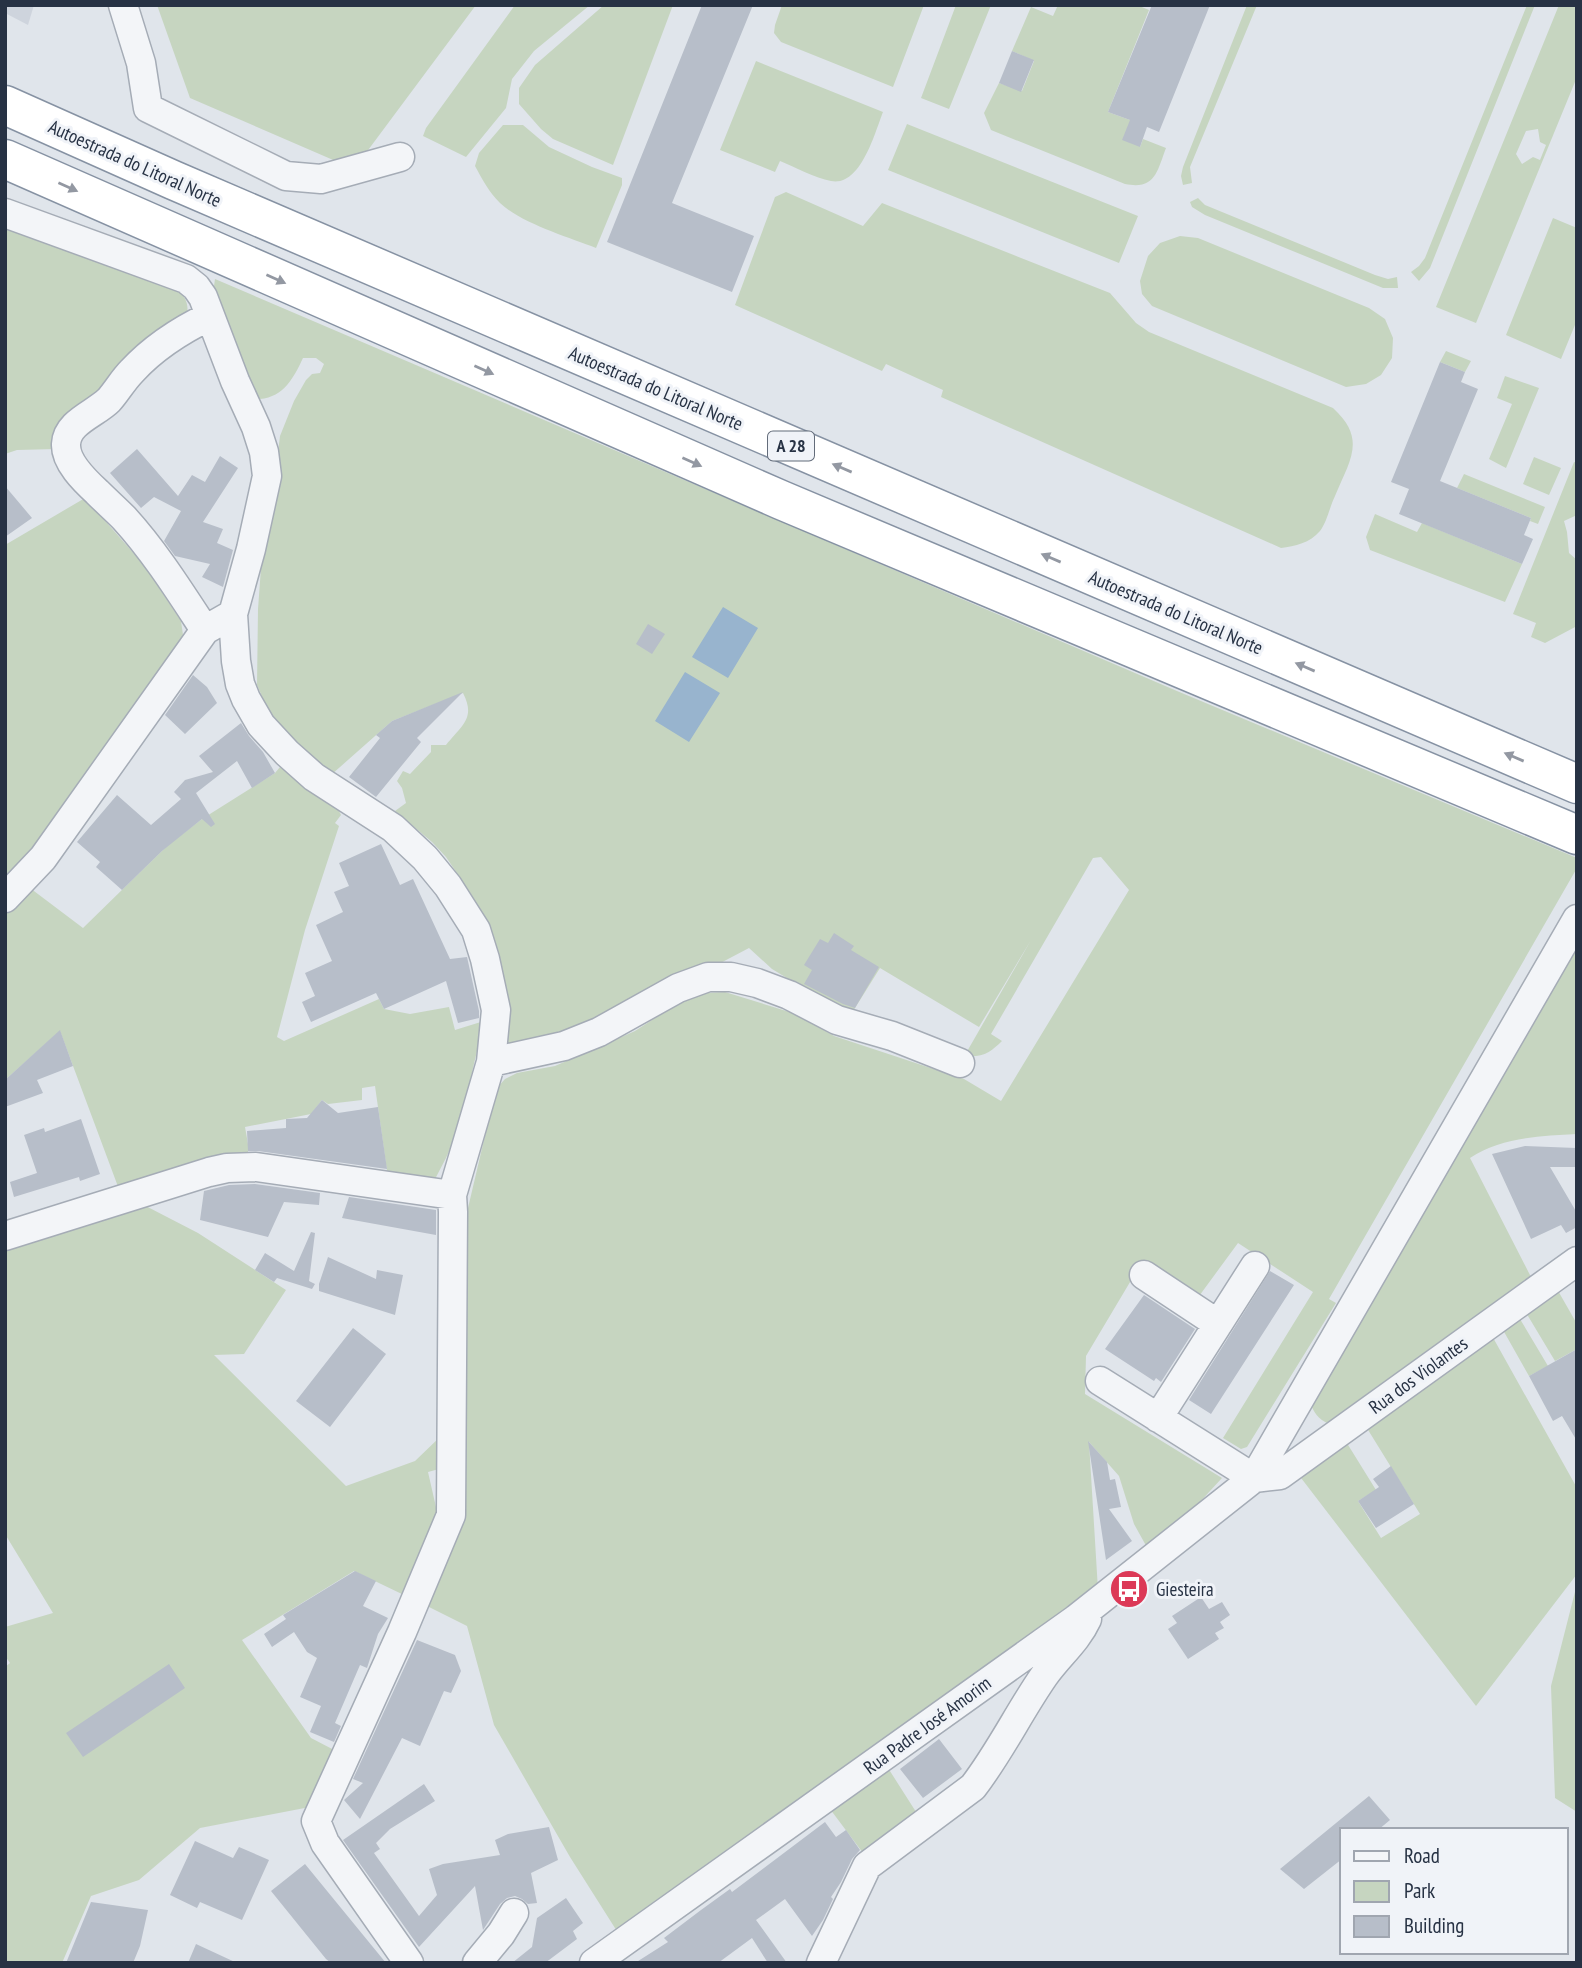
<svg xmlns="http://www.w3.org/2000/svg" width="1582" height="1968" font-family="'PT Sans Narrow',sans-serif">
	<style>
		.built { fill: #ced4dd }
		.green { fill: #c6d5c0; fill-rule: evenodd }
		.water { fill: #98b4ce }
		.building { fill: #b7bec9 }
		.lines { fill: none; stroke-linecap: round; stroke-linejoin: round }
		.minor-casing { stroke: #a5acb6; stroke-width: 31 }
		.highway-casing { stroke: #8692a3; stroke-width: 41 }
		.minor { stroke: #f3f5f8; stroke-width: 28 }
		.highway { stroke: #fff; stroke-width: 38 }
		.oneway { fill: #9398a2 }
		.labels { text-anchor: middle; stroke-width: 6; stroke-linejoin: round; paint-order: stroke }
		.shield { fill: #f0f3f8; stroke: #636c7a; stroke-width: 2 }
		.shield-label { font-size: 18px; font-weight: bold; fill: #273244 }
		.street-label { font-size: 19px; fill: #273244; stroke: #f0f3f8 }
		.poi-label { font-size: 19px; fill: #273244; stroke: #f0f3f8; text-anchor: start }
	</style>
	<rect width="100%" height="100%" fill="#e0e5eb"/>
	<!-- built -->
	<path class="built" d="M5 5H34L28 25 5 13Z"/>
	<!-- green -->
	<path class="green" d="M157 5H476L354 169 190 98Z
		M515 5H590L534 51 512 79 506 108 466 157 423 136 426 128Z
		M604 5H673L613 165 553 139 541 129 519 104V88L535 65Z
		M782 5H924L893 87 781 42 774 33 775 25Z
		M956 5H991L949 109 921 98Z
		M1058 5H1137L1149 10 1108 112 1130 120 1140 147 1143 139 1166 148C1157 172 1155 190 1125 184L991 130 984 113 999 83 1022 91 1034 61 1012 51 1031 7 1053 16Z
		M1247 5H1257L1190 167 1192 183 1183 185 1181 176 1183 167Z
		M1527 5H1535L1430 268 1419 281 1411 272 1419 266 1425 258Z
		M1559 5H1577V77L1476 323 1436 307ZM1538 129 1540 142 1546 145 1540 160 1533 157 1522 164 1516 154 1526 131Z
		M756 61 883 112C875 132 861 187 831 181 815 178 795 167 780 161L775 172 720 150Z
		M907 124 1138 216 1119 263 888 170Z
		M503 125H523L549 147 592 167 622 178V185L596 248C568 237 521 223 500 203 489 192 482 179 475 166L479 153Z
		M786 192 863 226 882 203 1110 293 1136 323 1149 332 1333 408C1367 439 1350 460 1335 496 1330 506 1327 522 1320 531 1310 543 1295 546 1281 548L941 397 943 390 886 364 882 371 735 305 775 197Z
		M1198 198 1205 205 1375 275 1388 279 1397 277 1398 288H1383L1205 215 1192 207 1190 202Z
		M1553 218 1577 228V320L1561 359 1506 335Z
		M5 228 180 291C185 297 189 305 187 313L57 449 17 450 5 454Z
		M1180 236 1198 238 1369 308 1385 319 1393 338 1392 358 1381 375 1366 384 1346 387 1152 306 1142 294 1140 281 1148 256 1160 243Z
		M215 279 1177 691 1577 858V868L1329 1299 1336 1303 1247 1447 1241 1449 1223 1438 1313 1292 1238 1243 1194 1303 1139 1267 1086 1356 1085 1394 1222 1478 1174 1530 1149 1551 1134 1524 1119 1476 1089 1442 1098 1590 620 1936 570 1857 494 1725 467 1626 425 1605 459 1469 468 1208 496 1089 505 1079 517 1073 555 1066 635 1031 683 1000 703 993 725 992 796 1014 834 1036 964 1079 1001 1101 1129 890 1101 857 1093 858 991 1034 1002 1041C991 1052 981 1059 965 1055L1031 940 979 1027 880 968 850 1016 772 969 749 948 711 968 576 1029 514 1045 503 1041 480 915 471 894 446 857 432 842 395 811 406 803 402 788 397 781 403 771 410 774 431 752V745H446C462 725 476 718 463 693L392 721 331 775 275 726 257 685 258 609 261 568 273 493 280 436 294 401 306 380 312 374 320 373 324 364 316 358H303C294 377 284 397 260 399L253 390 213 293Z
		M1446 351 1471 361 1465 372 1440 362Z
		M1505 376 1539 388 1506 468 1489 459 1512 404 1497 398Z
		M1534 457 1561 468 1549 495 1523 484Z
		M1574 462 1577 463V515L1564 521 1567 532 1569 553 1577 560V626L1545 643 1531 637 1536 623 1513 614Z
		M1464 474 1545 507 1538 524 1530 521 1531 518 1457 488Z
		M85 498 144 565 181 621 183 635 177 650 129 732 5 885V545Z
		M1375 514 1417 532 1422 523 1522 564 1505 602 1370 550 1366 537Z
		M280 767 337 807 341 815 335 823 339 826 305 930 277 1037 284 1041 379 999 384 1009 410 1014 449 1007 455 1030 484 1021 459 1128 446 1158 434 1181 388 1178 375 1086 362 1088V1100L328 1104 322 1100 311 1114 245 1127 248 1144V1164L120 1192 60 1031 5 1080V904L26 885 83 928 168 845 202 819 275 773Z
		M1577 941V1134C1540 1136 1502 1137 1470 1158L1531 1277 1329 1424C1318 1419 1314 1413 1310 1402Z
		M138 1202 198 1233 286 1290 244 1354 214 1355 346 1486 415 1461 441 1436 439 1469 428 1472 438 1516 406 1596 354 1571 242 1640 311 1738 336 1751 310 1807 200 1828 139 1880 91 1896 62 1963H5V1667L10 1663 5 1656V1627L53 1613 5 1534V1244Z
		M1557 1289 1577 1324V1349L1555 1361 1525 1311Z
		M1520 1319 1548 1366 1529 1376 1503 1330Z
		M1491 1334 1577 1488V1574L1476 1706 1298 1474 1345 1440 1376 1490 1358 1501 1381 1538 1420 1514 1365 1425Z
		M1577 1584V1812L1555 1798 1551 1686Z
		M888 1768 918 1815 863 1853 830 1809Z"/>
	<!-- water -->
	<path class="water" d="M723 607 758 628 728 678 692 657Z
		M685 672 720 693 689 742 655 721Z"/>
	<!-- building -->
	<path class="building" d="M702 5H753L672 203 754 236 732 292 607 242Z
		M1152 5H1210L1159 132 1147 127 1140 147 1122 140 1130 120 1108 112Z
		M1012 51 1034 60 1021 92 999 83Z
		M1440 362 1465 372 1461 382 1478 389 1440 481 1531 518 1524 535 1533 539 1522 564 1399 514 1409 489 1391 482Z
		M137 449 178 496 192 475 205 482 220 456 238 468 203 522 223 529 217 543 233 550 223 587 202 577 210 564 175 556 164 541 181 511 154 497 141 508 110 473Z
		M5 486 32 518 5 537Z
		M648 624 665 634 652 654 636 644Z
		M193 675 207 687 217 703 185 734 165 715Z
		M463 692 417 738 421 742 376 797 349 777 380 738 376 735 392 721Z
		M241 723 249 736 263 752 275 773 252 788 237 761 196 793 215 824 211 827 202 819 162 851 122 890 96 867 100 862 77 842 117 795 151 825 181 799 174 792 185 780 213 772 199 756Z
		M381 844 400 885 413 879 450 959 467 957 479 1011V1018L458 1023 446 981 384 1009 376 993 311 1022 302 1002 315 996 305 973 332 961 316 925 343 912 334 892 349 886 339 863Z
		M834 933 854 946 851 950 879 967 855 1008 843 1004 804 984 812 970 804 965 820 939 828 943Z
		M60 1030 73 1066 37 1080 43 1093 5 1107V1080Z
		M322 1100 338 1113 378 1107 387 1169 258 1151H248L247 1131 286 1128V1119L307 1118Z
		M81 1119 100 1174 80 1181 79 1177 14 1197 10 1182 37 1173 24 1135 44 1128 45 1132Z
		M1525 1146 1576 1148 1575 1167H1550L1577 1213V1227L1566 1233 1561 1225 1531 1239 1492 1154Z
		M255 1184 320 1193 319 1205 284 1202 268 1237 200 1220 204 1191 229 1185Z
		M349 1197 436 1210V1235L342 1218Z
		M311 1232 315 1233 309 1281 315 1284 312 1289 277 1278 274 1282 255 1270 265 1253 294 1271Z
		M328 1257 376 1279 377 1270 403 1275 395 1315 319 1291V1284Z
		M1270 1271 1294 1285 1211 1414 1189 1400Z
		M1144 1295 1195 1329 1161 1382 1156 1378 1154 1381 1105 1349Z
		M353 1328 386 1354 330 1427 296 1401Z
		M1577 1349V1441L1562 1416 1553 1421 1529 1376Z
		M1088 1441 1107 1462 1110 1480 1115 1479 1121 1507 1109 1509 1132 1541 1106 1560Z
		M1391 1466 1414 1504 1376 1528 1358 1501 1379 1487 1373 1479Z
		M355 1571 376 1581 363 1606 388 1618 378 1634 367 1668 360 1665 335 1723 341 1726 334 1742 310 1732 321 1706 300 1697 317 1658 307 1652 294 1632 272 1647 264 1634 286 1619 283 1615Z
		M1201 1597 1209 1609 1222 1602 1230 1615 1220 1622 1224 1628 1215 1633 1219 1639 1188 1659 1168 1629 1177 1623 1172 1616Z
		M417 1640 455 1655 461 1671 451 1693 444 1691 420 1746 402 1738 360 1819 344 1800 363 1783 353 1779Z
		M169 1664 185 1688 83 1757 66 1733Z
		M939 1739 962 1769 923 1798 900 1769Z
		M424 1784 435 1801 390 1829 376 1843 380 1849 374 1853 419 1916 437 1895 429 1869 443 1864 500 1855 495 1840 508 1834 549 1827 558 1860 531 1873 537 1903 528 1904 522 1899 515 1896 507 1898 500 1904 483 1930 475 1886 419 1947 343 1840Z
		M1369 1796 1390 1820 1378 1830H1342V1859L1304 1889 1280 1869Z
		M825 1822 836 1837 846 1830 860 1850 852 1859 841 1882 831 1897 833 1899 823 1920 812 1936 785 1899 756 1920 787 1963H768L752 1938 718 1963H635L668 1942 664 1938 701 1910 730 1889 732 1892Z
		M195 1841 233 1858 239 1847 269 1860 242 1920 200 1902 197 1908 170 1895Z
		M305 1864 386 1963H331L326 1959 271 1891Z
		M566 1898 583 1923 573 1931 577 1939 545 1963H512L532 1947 537 1918Z
		M91 1902 148 1910 140 1946 133 1963H66Z
		M196 1944 237 1963H188Z"/>
	<g class="lines">
		<!-- minor casing -->
		<g class="minor-casing">
			<path id="minor" d="M123 5 141 63 148 108 286 176 321 179 400 157
				M5 213 186 279 196 287 203 297 235 381 256 427 264 452 267 476 251 549 233 614
				M205 630C180 592 155 552 124 518 115 509 106 501 97 492 85 481 65 462 66 444 67 422 95 414 109 400 117 391 123 380 132 371 154 347 181 330 210 316
				M5 898 43 858 205 630 233 614 236 661 240 684 246 699 261 725 287 753 314 777 393 828 425 858 448 886 476 930 485 959 496 1010 491 1062 452 1195 256 1167 227 1168 209 1172 5 1236
				M491 1062 564 1046 599 1032 678 988 708 977H731L757 983 789 995 837 1020 892 1036 960 1063
				M1144 1275 1218 1324
				M1100 1381 1254 1478
				M1158 1418 1255 1266
				M1254 1478 1280 1475 1577 1261
				M409 1963 325 1843 316 1821 402 1632 451 1515 453 1212 452 1195
				M477 1963 501 1934 514 1913
				M594 1963 1076 1619 1254 1478 1577 919
				M821 1963 867 1866 973 1787C1000 1752 1019 1712 1044 1676 1058 1656 1077 1641 1087 1619"/>
		</g>
		<!-- highway casing -->
		<g class="highway-casing">
			<path id="highway" d="M5 105 173 180 1577 784
				M5 159 781 500 1577 835"/>
		</g>
		<!-- minor -->
		<use href="#minor" class="minor"/>
		<!-- highway -->
		<use href="#highway" class="highway"/>
	</g>
	<!-- one-way arrows -->
	<defs><path id="oneway-solid" d="M-6-.8H1V-3.2L6.5 0L1 3.2V.8H-6Z" transform="scale(1.75)"/></defs>
	<g class="oneway">
		<use href="#oneway-solid" transform="translate(68 187) rotate(24)"/>
		<use href="#oneway-solid" transform="translate(276 279) rotate(24)"/>
		<use href="#oneway-solid" transform="translate(484 370) rotate(24)"/>
		<use href="#oneway-solid" transform="translate(692 462) rotate(24)"/>
		<use href="#oneway-solid" transform="translate(842 468) rotate(-157)"/>
		<use href="#oneway-solid" transform="translate(1051 558) rotate(-157)"/>
		<use href="#oneway-solid" transform="translate(1305 667) rotate(-157)"/>
		<use href="#oneway-solid" transform="translate(1514 757) rotate(-157)"/>
	</g>
	<!-- icons -->
	<defs>
		<g id="bus-disc" transform="scale(2.0125)"><circle r="9.5" fill="#dc3957" stroke="#f0f3f8"/><path d="M-5-6H5V4H4V6H2V4H-2V6H-4V4H-5ZM-3.5-4V0h7V-4ZM-3.5 1.2v1.5H-2V1.2ZM2 1.2v1.5H3.5V1.2Z" fill="#fff"/></g>
	</defs>
	<g fill-rule="evenodd">
		<use href="#bus-disc" x="1129" y="1589"/>
	</g>
	<g class="labels">
		<!-- shield labels -->
		<rect class="shield" x="768" y="431.5" width="46" height="29" rx="5"/>
		<g class="shield-label">
			<text x="791" y="452">A 28</text>
		</g>
		<!-- street labels -->
		<g class="street-label">
			<text transform="translate(135 163) rotate(24)" y="7">Autoestrada do Litoral Norte</text>
			<text transform="translate(656 388) rotate(23)" y="7">Autoestrada do Litoral Norte</text>
			<text transform="translate(1176 612) rotate(23)" y="7">Autoestrada do Litoral Norte</text>
			<text transform="translate(1418 1375) rotate(-36)" y="7">Rua dos Violantes</text>
			<text transform="translate(927 1725) rotate(-36)" y="7">Rua Padre José Amorim</text>
		</g>
		<!-- poi labels -->
		<g class="poi-label">
			<text x="1156" y="1596">Giesteira</text>
		</g>
	</g>
	<!-- border -->
	<rect width="1582" height="1968" fill="none" stroke="#273244" stroke-width="14"/>
	<!-- legend -->
	<rect x="1340" y="1828" width="228" height="126" fill="#f0f3f8" stroke="#a0a6b0" stroke-width="2"/>
	<rect x="1354" y="1851" width="35" height="10" fill="#f3f5f8" stroke="#a0a6b0" stroke-width="2"/>
	<text x="1404" y="1863" font-size="21" fill="#273244">Road</text>
	<rect x="1354" y="1881" width="35" height="21" fill="#c6d5c0" stroke="#a0a6b0" stroke-width="2"/>
	<text x="1404" y="1898" font-size="21" fill="#273244">Park</text>
	<rect x="1354" y="1916" width="35" height="21" fill="#b7bec9" stroke="#a0a6b0" stroke-width="2"/>
	<text x="1404" y="1933" font-size="21" fill="#273244">Building</text>
</svg>
